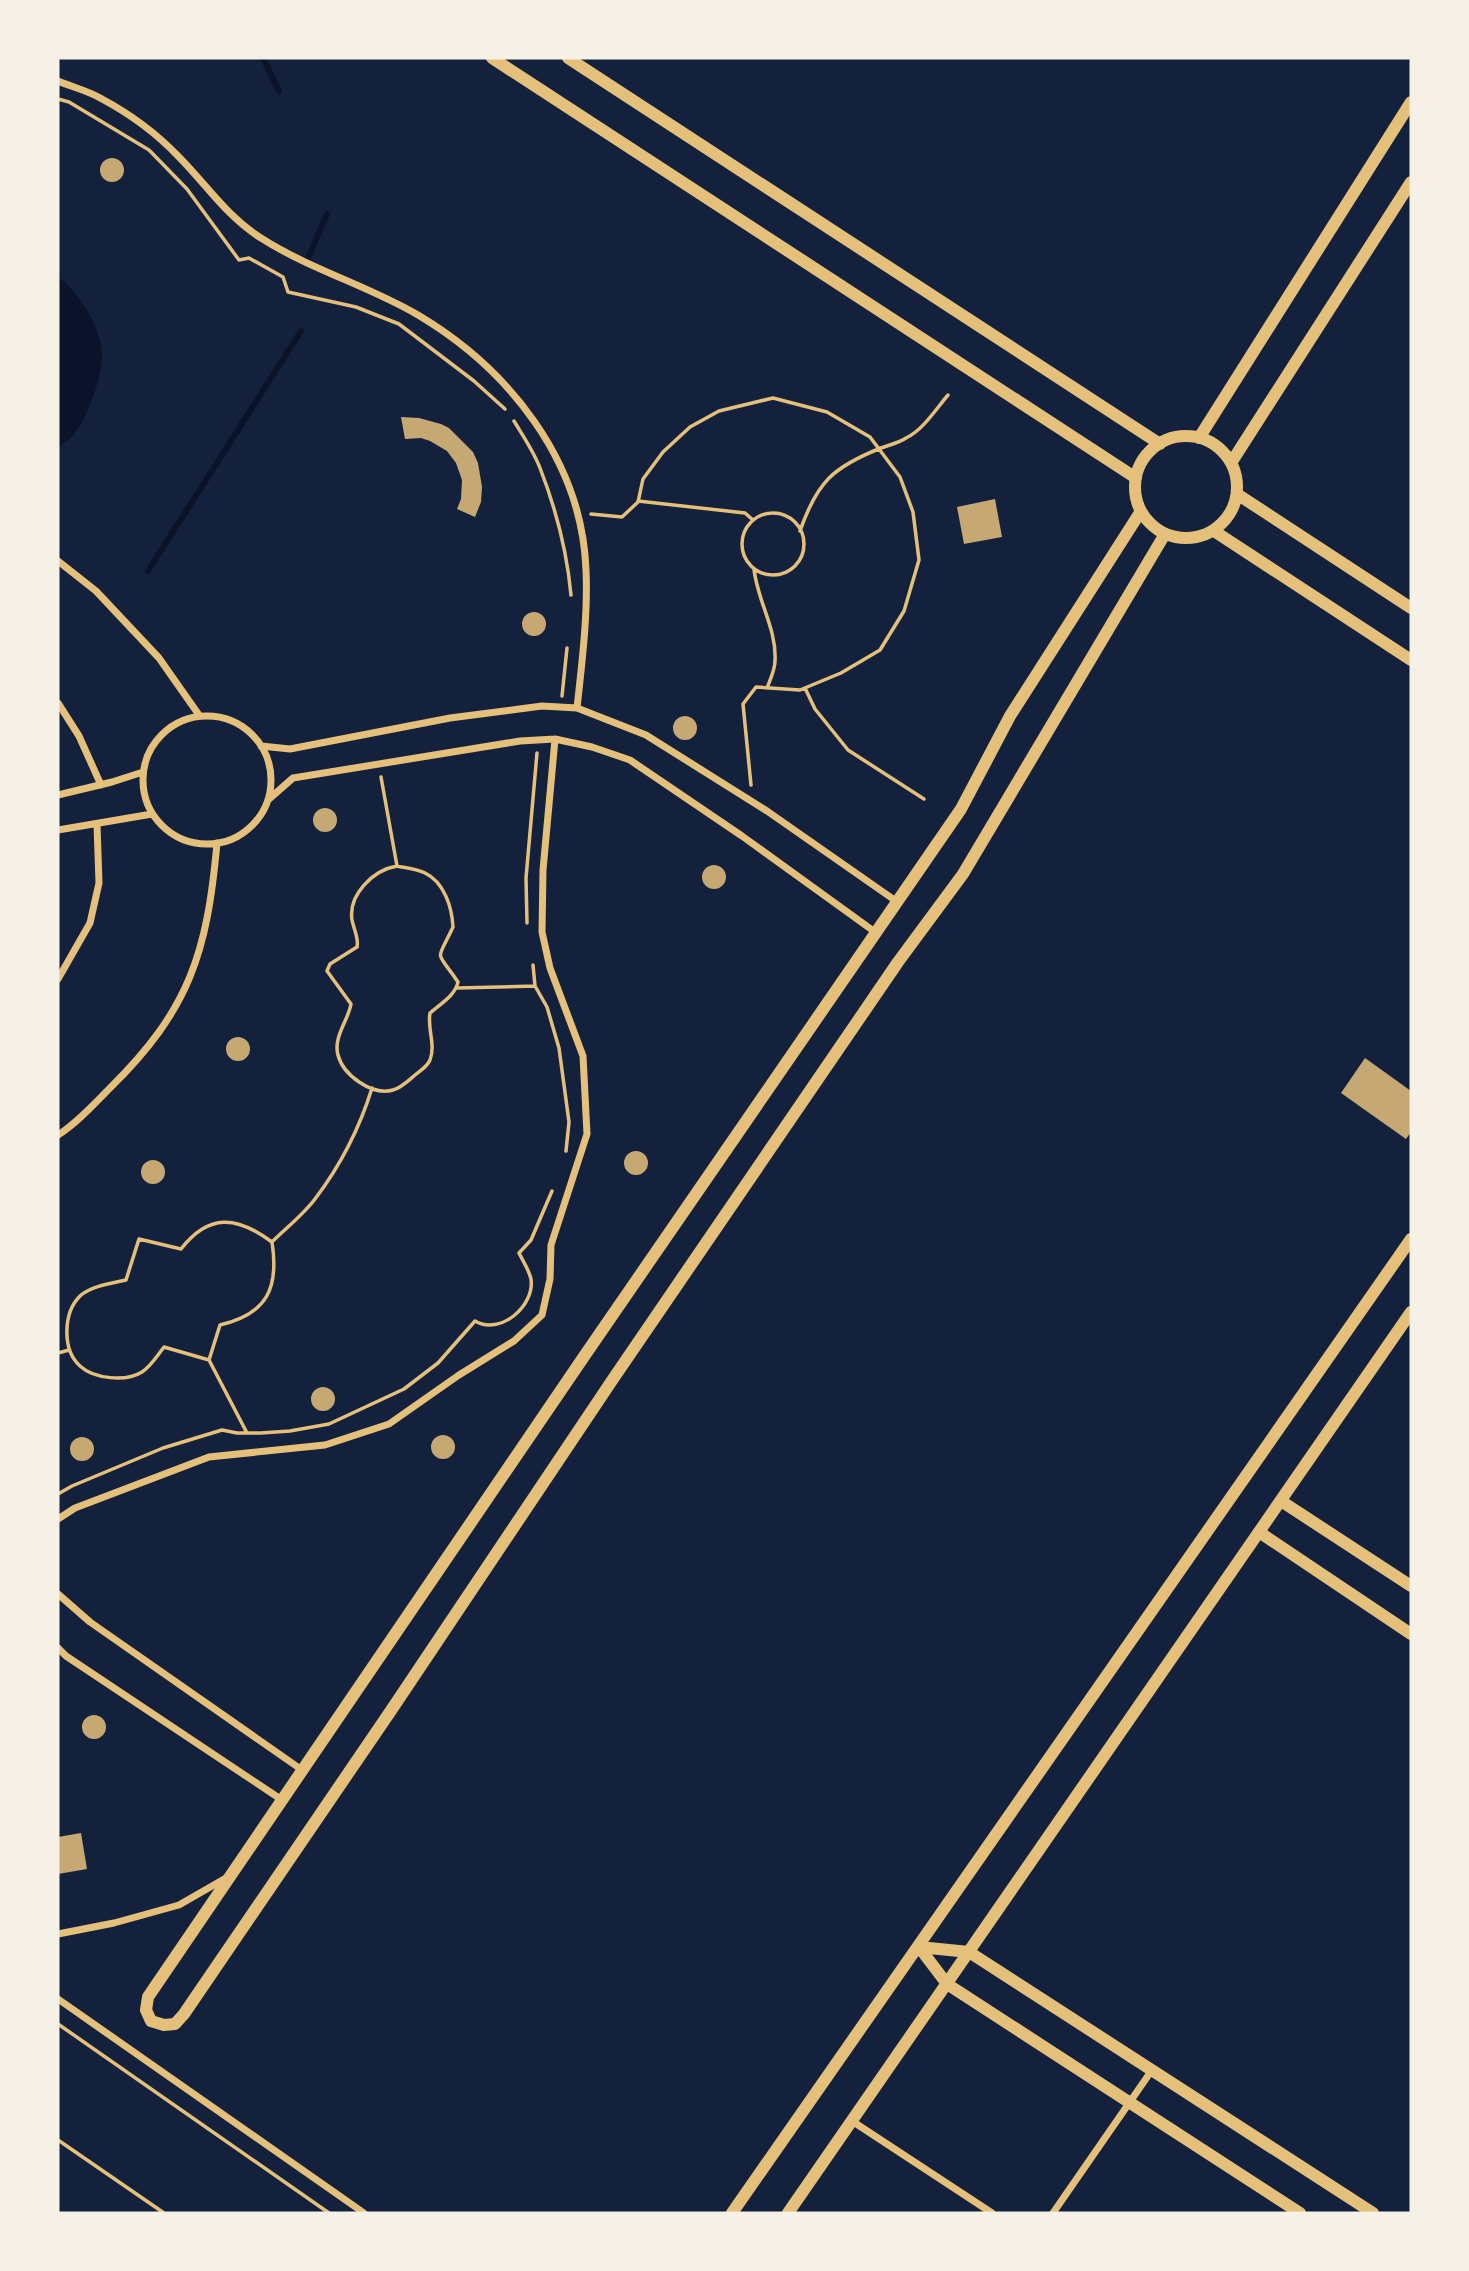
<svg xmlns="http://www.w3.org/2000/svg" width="1469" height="2271" font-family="Overpass,sans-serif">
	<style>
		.water { fill: #0b132b }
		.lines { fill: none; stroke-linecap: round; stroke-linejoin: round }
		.stream { stroke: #0b132b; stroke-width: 6 }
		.building { fill: #c6a872 }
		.path { stroke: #e5c07b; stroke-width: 3.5 }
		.minor { stroke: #e5c07b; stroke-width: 7 }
		.tertiary { stroke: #e5c07b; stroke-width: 12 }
	</style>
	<rect width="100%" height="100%" fill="#14213d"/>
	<!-- water -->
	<path class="water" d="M58 277C81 294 104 331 102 361 100 382 87 417 75 433 71 439 63 443 58 447Z"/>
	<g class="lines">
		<!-- stream -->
		<path class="stream" d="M263 58 279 91
			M308 258 327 214
			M148 571 301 331"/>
	</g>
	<!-- building -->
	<path class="building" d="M100 170a12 12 0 1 1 24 0a12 12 0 1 1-24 0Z
		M401 417 419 418 441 424 449 428 473 452 478 463 482 487 481 502 475 517 457 509 461 499 462 480 456 463 447 451 430 441 421 438 405 439Z
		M995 499 1002 537 964 544 957 507Z
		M522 624a12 12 0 1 1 24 0a12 12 0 1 1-24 0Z
		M673 728a12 12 0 1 1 24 0a12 12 0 1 1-24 0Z
		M313 820a12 12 0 1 1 24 0a12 12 0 1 1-24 0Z
		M702 877a12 12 0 1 1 24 0a12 12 0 1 1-24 0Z
		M226 1049a12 12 0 1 1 24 0a12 12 0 1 1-24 0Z
		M1365 1058 1411 1091V1132L1406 1139 1341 1093Z
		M624 1163a12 12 0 1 1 24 0a12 12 0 1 1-24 0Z
		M141 1172a12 12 0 1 1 24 0a12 12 0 1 1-24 0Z
		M311 1399a12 12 0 1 1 24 0a12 12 0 1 1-24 0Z
		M431 1447a12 12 0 1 1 24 0a12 12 0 1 1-24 0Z
		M70 1449a12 12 0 1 1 24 0a12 12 0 1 1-24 0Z
		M82 1727a12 12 0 1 1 24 0a12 12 0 1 1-24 0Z
		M81 1833 87 1869 58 1874V1837Z"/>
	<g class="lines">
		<!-- path -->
		<path class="path" d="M58 99 69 102 149 150 187 189 239 260 249 258 283 277 288 292 356 307 399 324 474 381 505 409
			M514 421C523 436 534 452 540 468 556 509 567 552 571 595
			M638 501 745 513 753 520
			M742 544a31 31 0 1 1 62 0a31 31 0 1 1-62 0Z
			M591 514 622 517 638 502 643 479 663 452 690 427 719 411 773 398 827 412 870 437 900 477 913 512 919 560 904 611 880 650 841 673 800 690 756 687 743 704 751 785
			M800 531C817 482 833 467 881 448 889 445 899 443 906 438 923 430 936 409 948 395
			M754 569C757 600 777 629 775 661 775 670 770 680 767 688
			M805 688 815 709 848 750 924 799
			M562 696 567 648
			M381 777 397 866C406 868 417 869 425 873 444 882 452 907 453 927 436 964 435 948 458 982 455 996 440 1004 430 1013 427 1029 436 1044 430 1060 427 1067 421 1070 415 1075 409 1080 401 1088 393 1090 372 1096 343 1075 338 1055 333 1037 348 1021 351 1004L327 971 330 964 357 947C359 938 354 930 352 920 348 895 373 870 397 866
			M527 923 526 878 537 753
			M533 965 535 986 547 1007 559 1048 569 1122 566 1151
			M457 988 535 986
			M272 1242C237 1216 209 1213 181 1249L139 1239 126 1280C112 1283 91 1286 80 1296 63 1313 62 1350 80 1366 94 1379 126 1382 142 1372 151 1366 157 1356 164 1347L209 1360 220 1325C268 1314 279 1287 272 1242 286 1228 303 1215 315 1199 340 1166 360 1127 372 1088
			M58 1353 69 1350
			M209 1360 247 1433
			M58 1494 72 1486 163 1448 222 1430 237 1433H261L290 1431 329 1424 404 1389 438 1363 475 1321C500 1336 535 1306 531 1279 529 1270 523 1261 519 1253L531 1240 552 1191
			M58 2024 329 2213
			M58 2140 164 2213"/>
		<!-- minor -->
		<path class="minor" d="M58 81C72 87 89 91 102 99 130 114 156 133 178 156 206 184 227 217 261 238 309 269 369 286 418 315 509 369 582 461 586 570 588 615 582 662 577 708
			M58 561 96 591 159 658 199 715
			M58 703 79 736 101 785
			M143 780a64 64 0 1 1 128 0a64 64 0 1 1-128 0Z
			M261 746 290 749 450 718 542 706 577 708 646 735 767 811 896 901
			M58 795 112 782 143 772
			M269 799 293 778 520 741 555 739 592 747 630 760 742 836 875 932
			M58 830 152 814
			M58 979 90 923 99 883 97 824
			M58 1135C77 1123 94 1104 110 1088 190 1009 207 953 217 843
			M58 1519 75 1508 209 1457 325 1445 389 1424 459 1375 514 1341 542 1315 550 1279 551 1245 587 1134 583 1056 550 968 542 932 543 870 555 739
			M58 1594 90 1622 302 1770
			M58 1648 66 1656 282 1800
			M58 1934 114 1923 179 1905 226 1878
			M58 1999 364 2213
			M852 2121 992 2213
			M1053 2213 1152 2070"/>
		<!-- tertiary -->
		<path class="tertiary" d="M492 58 1136 478
			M568 58 1160 444
			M1135 487a51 51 0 1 1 102 0a51 51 0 1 1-102 0Z
			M1199 438 1411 102
			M1231 463 1411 182
			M1237 494 1411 608
			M1141 511 1010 716 961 809 585 1355 148 1997 146 2010 151 2021 164 2025 175 2024 184 2014 392 1709 613 1379 898 962 963 874 1165 534
			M1214 531 1411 660
			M1281 1501 1411 1586
			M1259 1532 1411 1634
			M919 1947 969 1952 1373 2213
			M919 1947 947 1984 1300 2213
			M732 2213 1411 1239
			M788 2213 1411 1312"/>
	</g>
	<!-- border -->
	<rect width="1469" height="2271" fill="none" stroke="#f6f1e7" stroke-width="119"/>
</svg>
